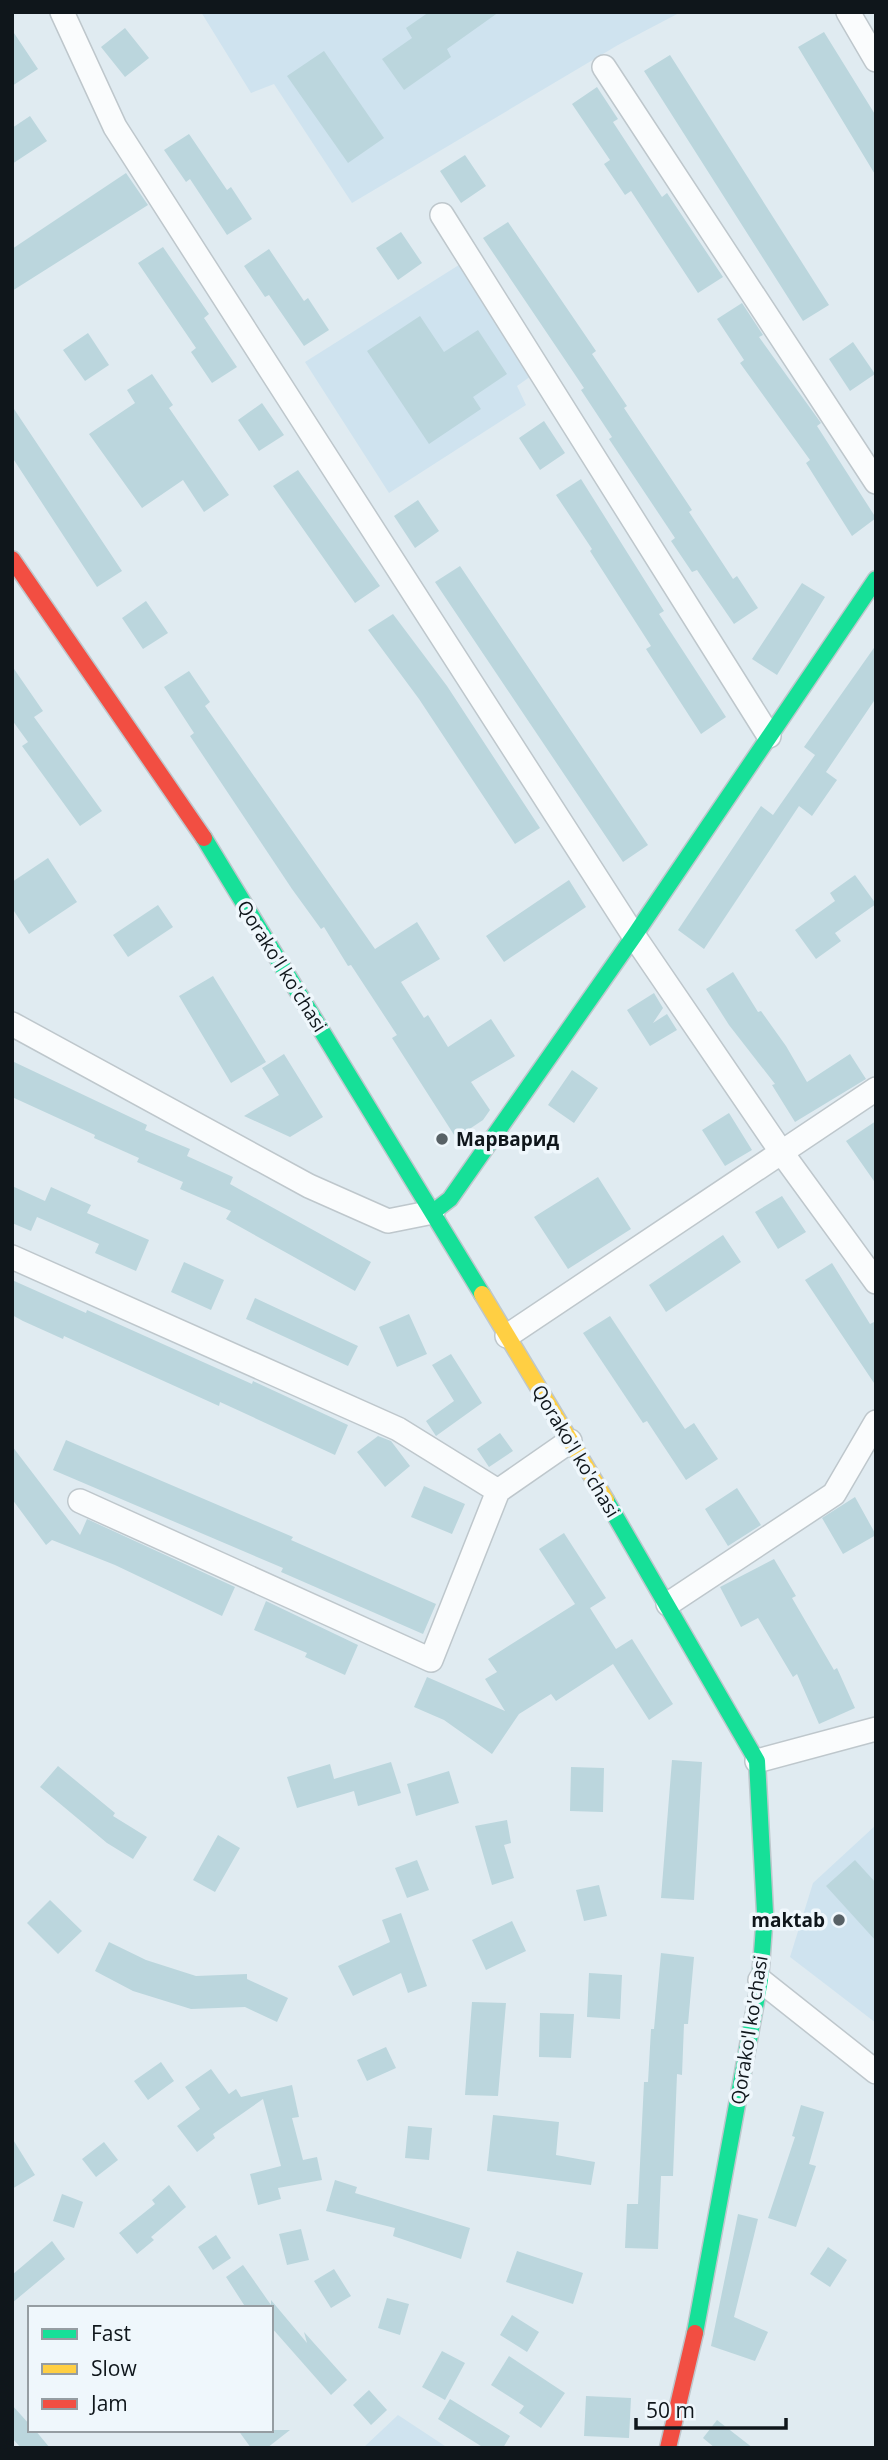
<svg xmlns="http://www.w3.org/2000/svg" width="888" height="2460" font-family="'Open Sans',sans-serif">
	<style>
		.built { fill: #cfe3ef }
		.building { fill: #bbd6dd }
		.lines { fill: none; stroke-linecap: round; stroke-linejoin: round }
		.street-casing { stroke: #bec7cc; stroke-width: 26 }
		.fast-casing { stroke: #bec7cc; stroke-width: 19 }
		.slow-casing { stroke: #bec7cc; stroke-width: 19 }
		.jam-casing { stroke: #bec7cc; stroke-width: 19 }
		.street { stroke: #fafcfd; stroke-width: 23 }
		.fast { stroke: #16e098; stroke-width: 16 }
		.slow { stroke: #ffcf43; stroke-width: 16 }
		.jam { stroke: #f24e42; stroke-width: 16 }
		.poi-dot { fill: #586166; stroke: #eff7fc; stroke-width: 2.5 }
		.labels { text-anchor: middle; stroke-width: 7; stroke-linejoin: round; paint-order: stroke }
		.street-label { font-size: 19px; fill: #0f161b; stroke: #eff7fc }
		.poi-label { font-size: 19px; font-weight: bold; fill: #0f161b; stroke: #eff7fc; text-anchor: start }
	</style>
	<rect width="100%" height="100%" fill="#e0ebf1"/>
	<!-- built -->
	<path class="built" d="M201 12H681L618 45 352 203 274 84 251 93Z
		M470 258 541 369 517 386 526 405 389 493 305 362Z
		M876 1825V2023L790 1957 813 1883Z
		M398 2415 448 2448H363Z"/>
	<!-- building -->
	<path class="building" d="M429 12H499L447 49 451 57 404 90 382 59 412 38 406 28Z
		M125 28 149 58 125 77 101 47Z
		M12 30 38 69 12 86Z
		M824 32 876 116V176L798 47Z
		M324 51 384 138 348 163 287 76Z
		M670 55 829 305 803 321 644 71Z
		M597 87 618 119 613 122 662 197 667 193 723 277 698 293 631 191 625 195 604 164 610 160 572 104Z
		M30 116 47 141 12 164V128Z
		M189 134 227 190 231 187 252 219 227 235 190 179 186 182 164 150Z
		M465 155 486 186 461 203 440 171Z
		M126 173 148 205 12 291V249Z
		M508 222 596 351 592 354 627 406 624 408 692 510 689 512 733 579 737 576 758 608 734 624 697 570 692 572 671 541 675 538 609 439 612 437 581 390 584 388 483 238Z
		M401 232 422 263 398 280 376 248Z
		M163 247 209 314 204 318 237 367 212 383 191 352 196 348 138 263Z
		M269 249 304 301 308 298 329 330 304 346 269 295 265 297 244 266Z
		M742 303 763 335 759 337 821 423 817 426 876 518 852 536 806 463 810 460 740 363 744 360 717 319Z
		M420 316 444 352 478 330 507 374 473 397 481 409 429 444 367 351Z
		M88 333 109 365 85 381 63 350Z
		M853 342 875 374 850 391 829 359Z
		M152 374 173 405 169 408 229 495 204 512 183 480 142 508 89 434 135 403 127 390Z
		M262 403 284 435 259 451 238 420Z
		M12 406 122 571 97 587 12 457Z
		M544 421 565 453 540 470 519 438Z
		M298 470 380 586 355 603 273 486Z
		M581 479 664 611 659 614 726 717 701 734 646 649 651 646 590 551 592 549 556 495Z
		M418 500 439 531 415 548 394 516Z
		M460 566 648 845 623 862 435 582Z
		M802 583 825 597 777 675 752 659Z
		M146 601 168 633 143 649 122 618Z
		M393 614 447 686 540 828 515 844 419 699 368 630Z
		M876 645V698L826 772 837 780 812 816 799 806 704 949 678 930 761 806 773 815 815 755 804 747Z
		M12 666 43 711 34 717 102 811 80 826 22 746 28 742 12 720Z
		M189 671 210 702 205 706 375 949 417 922 440 959 401 982 424 1018 428 1015 448 1047 491 1019 515 1056 471 1082 490 1110 483 1120 456 1138 392 1038 397 1035 351 965 348 966 324 927 321 929 292 889 190 736 194 733 164 687Z
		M48 858 77 902 29 934 12 908V882Z
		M855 875 876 904 835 933 841 941 816 959 795 930 835 901 830 893Z
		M569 880 586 907 504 962 486 936Z
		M158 905 173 927 128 957 113 935Z
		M733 972 758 1012 761 1011 786 1046 807 1082 850 1054 866 1079 795 1122 772 1085 775 1084 729 1025 706 989Z
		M213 976 266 1062 231 1083 179 996Z
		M654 993 663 1008 653 1023 667 1014 677 1030 650 1046 627 1010Z
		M284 1054 323 1117 290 1137 244 1116 279 1095 262 1068Z
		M12 1061 147 1125 145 1130 190 1149 187 1156 233 1177 230 1184 371 1262 355 1291 226 1219 231 1211 180 1189 183 1182 137 1162 139 1158 94 1138 95 1135 12 1097Z
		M572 1070 598 1088 574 1123 548 1105Z
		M729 1113 752 1150 725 1166 702 1130Z
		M876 1121V1184L846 1141Z
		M598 1177 631 1229 568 1269 534 1217Z
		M12 1186 45 1201 51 1187 91 1205 87 1213 149 1240 136 1271 95 1253 99 1244 37 1217 31 1231 12 1223Z
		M782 1196 806 1232 778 1249 755 1212Z
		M723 1235 741 1262 666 1312 649 1285Z
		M184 1262 224 1280 211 1310 171 1292Z
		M832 1263 870 1324 876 1321V1386L805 1280Z
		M12 1280 86 1313 87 1310 252 1384 253 1381 348 1425 335 1455 220 1402 219 1406 64 1336 63 1339 23 1321 12 1315Z
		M255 1298 358 1346 348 1366 246 1319Z
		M409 1314 427 1354 397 1367 379 1327Z
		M610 1316 685 1429 694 1423 718 1459 686 1480 647 1421 643 1423 583 1333Z
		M451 1354 482 1403 436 1436 426 1421 454 1401 432 1365Z
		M500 1433 513 1451 489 1467 477 1449Z
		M378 1436 391 1441 410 1466 385 1487 357 1452Z
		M66 1440 293 1537 291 1540 436 1604 423 1634 281 1572 283 1568 53 1470Z
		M12 1446 80 1535 87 1519 235 1587 222 1616 115 1565 52 1540 46 1545 12 1499Z
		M424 1486 465 1504 452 1534 411 1517Z
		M737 1488 761 1525 728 1546 705 1509Z
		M855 1497 876 1535 843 1554 822 1518Z
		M564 1533 606 1598 590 1608 616 1649 632 1639 673 1704 649 1720 613 1664 556 1701 551 1694 519 1714 492 1754 444 1720 414 1707 427 1677 505 1711 485 1679 497 1672 488 1659 575 1604 539 1549Z
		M774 1559 796 1596 792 1598 834 1670 837 1668 855 1708 819 1724 797 1674 793 1677 758 1618 741 1627 720 1587Z
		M266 1601 358 1645 345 1675 305 1657 307 1653 254 1630Z
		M672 1760 702 1762 694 1900 661 1898Z
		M391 1762 401 1793 358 1806 354 1791 297 1808 287 1777 330 1764 334 1779Z
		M58 1766 115 1813 113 1816 147 1837 133 1859 107 1843 40 1787Z
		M571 1767 604 1768 603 1812 570 1811Z
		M449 1771 459 1803 416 1816 407 1784Z
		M507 1820 511 1843 504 1845 514 1878 492 1885 475 1826Z
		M218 1835 240 1848 215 1892 193 1880Z
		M417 1860 429 1890 407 1898 395 1868Z
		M855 1860 876 1883V1941L826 1886Z
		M599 1885 607 1916 584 1921 576 1890Z
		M50 1900 82 1931 58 1954 27 1923Z
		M401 1913 427 1986 408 1993 401 1973 353 1996 338 1966 390 1942 382 1920Z
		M512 1921 526 1951 486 1970 472 1940Z
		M109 1942 146 1960 196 1976 247 1974V1979L288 1998 277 2022 245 2007 191 2009 133 1991 95 1971Z
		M661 1953 694 1957 688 2024H684L682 2075 677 2074 673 2176H661L658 2249 625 2248 627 2204H638L644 2082H648L651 2029H654Z
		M589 1973 622 1975 620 2019 587 2017Z
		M472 2002 506 2003 498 2096 465 2095Z
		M540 2013 574 2014 571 2058 539 2057Z
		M386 2047 396 2068 367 2081 357 2060Z
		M161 2062 174 2081 148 2100 134 2081Z
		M211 2069 229 2094 236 2089 241 2097 292 2085 299 2117 292 2118 303 2160 317 2157 322 2180 278 2188 281 2199 258 2205 250 2174 281 2166 263 2099 213 2134 215 2138 197 2152 177 2126 200 2109 185 2087Z
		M801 2105 824 2112 809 2164 816 2166 796 2227 768 2218 795 2137 792 2136Z
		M493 2115 559 2122 556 2155 595 2162 591 2185 487 2171Z
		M408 2126 432 2128 429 2160 405 2158Z
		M12 2138 35 2175 12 2189Z
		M104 2142 118 2160 96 2177 82 2159Z
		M335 2180 357 2187 355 2193 470 2228 461 2259 393 2236 395 2228 326 2211Z
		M169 2185 186 2207 151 2237 154 2240 137 2254 119 2233 155 2204 152 2200Z
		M62 2194 83 2202 74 2228 53 2221Z
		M738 2214 758 2219 734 2317 768 2332 755 2361 711 2346Z
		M301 2229 309 2260 287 2265 279 2234Z
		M216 2235 231 2258 213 2270 198 2247Z
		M52 2241 65 2259 12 2303V2275Z
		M828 2247 847 2260 830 2287 810 2274Z
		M517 2251 583 2273 573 2304 506 2282Z
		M243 2265 271 2305V2300L307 2343 304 2332 347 2380 331 2395 271 2327V2308H246L226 2277Z
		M334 2269 351 2296 331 2308 314 2281Z
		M387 2298 409 2304 400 2335 378 2328Z
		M512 2315 539 2332 527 2352 500 2335Z
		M442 2351 465 2363 445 2400 422 2387Z
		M509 2356 565 2393 541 2428 519 2413 524 2406 491 2385Z
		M369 2390 387 2410 371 2425 353 2405Z
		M586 2396 631 2398 629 2438 584 2436Z
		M450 2399 510 2436 503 2448H484L438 2419Z
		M12 2405 30 2425V2430H35L50 2448H21L12 2438Z
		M717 2420 753 2448H715L703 2438Z
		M238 2430H290L267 2448H251Z"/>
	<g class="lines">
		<!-- street casing -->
		<g class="street-casing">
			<path id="street" d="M62 12 115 127 318 444 634 936 782 1153 876 1282
				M848 12 876 60
				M604 67 876 482
				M442 215 769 736
				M12 1024 309 1186 388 1221 433 1212
				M12 1257 398 1429 498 1491 570 1441
				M507 1336 876 1089
				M80 1501 431 1660 498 1491
				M668 1604 834 1494 876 1422
				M757 1761 876 1729
				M760 1980 876 2072"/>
		</g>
		<!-- fast casing -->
		<g class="fast-casing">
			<path id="fast" d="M204 838 482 1294
				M433 1212 450 1199 634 936 876 579
				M606 1500 757 1761 765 1913 760 1980 695 2333"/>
		</g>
		<!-- slow casing -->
		<g class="slow-casing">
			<path id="slow" d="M482 1294 606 1500"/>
		</g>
		<!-- jam casing -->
		<g class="jam-casing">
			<path id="jam" d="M12 559 204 838
				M668 2448 695 2333"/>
		</g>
		<!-- street -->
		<use href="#street" class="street"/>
		<!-- fast -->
		<use href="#fast" class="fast"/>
		<!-- slow -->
		<use href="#slow" class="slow"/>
		<!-- jam -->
		<use href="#jam" class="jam"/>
	</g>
	<!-- markers -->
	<g class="poi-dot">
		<circle cx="442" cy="1139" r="7"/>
		<circle cx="839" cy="1920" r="7"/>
	</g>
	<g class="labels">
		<!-- street labels -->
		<g class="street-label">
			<text transform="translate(282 966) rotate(58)" y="7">Qorako'l ko'chasi</text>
			<text transform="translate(576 1451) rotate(59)" y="7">Qorako'l ko'chasi</text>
			<text transform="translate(749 2030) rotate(-81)" y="7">Qorako'l ko'chasi</text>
		</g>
		<!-- poi labels -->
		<g class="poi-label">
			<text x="456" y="1146">Марварид</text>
			<text x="825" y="1927" text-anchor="end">maktab</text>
		</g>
	</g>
	<!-- border -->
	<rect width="888" height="2460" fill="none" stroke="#0f161b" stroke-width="28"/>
	<!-- legend -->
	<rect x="28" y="2306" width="245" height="126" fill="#eff7fc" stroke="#959da2" stroke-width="2"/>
	<rect x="42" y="2329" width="35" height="10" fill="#16e098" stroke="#959da2" stroke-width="2"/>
	<text x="91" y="2341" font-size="21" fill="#0f161b">Fast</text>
	<rect x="42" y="2364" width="35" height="10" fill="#ffcf43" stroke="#959da2" stroke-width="2"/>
	<text x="91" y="2376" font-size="21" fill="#0f161b">Slow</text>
	<rect x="42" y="2399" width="35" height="10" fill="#f24e42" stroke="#959da2" stroke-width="2"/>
	<text x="91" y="2411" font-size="21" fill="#0f161b">Jam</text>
	<!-- scale -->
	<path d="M636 2418v10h150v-10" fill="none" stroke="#0f161b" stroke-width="3.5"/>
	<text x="646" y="2418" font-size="21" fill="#0f161b" stroke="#eff7fc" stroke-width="5" paint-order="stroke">50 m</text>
</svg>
